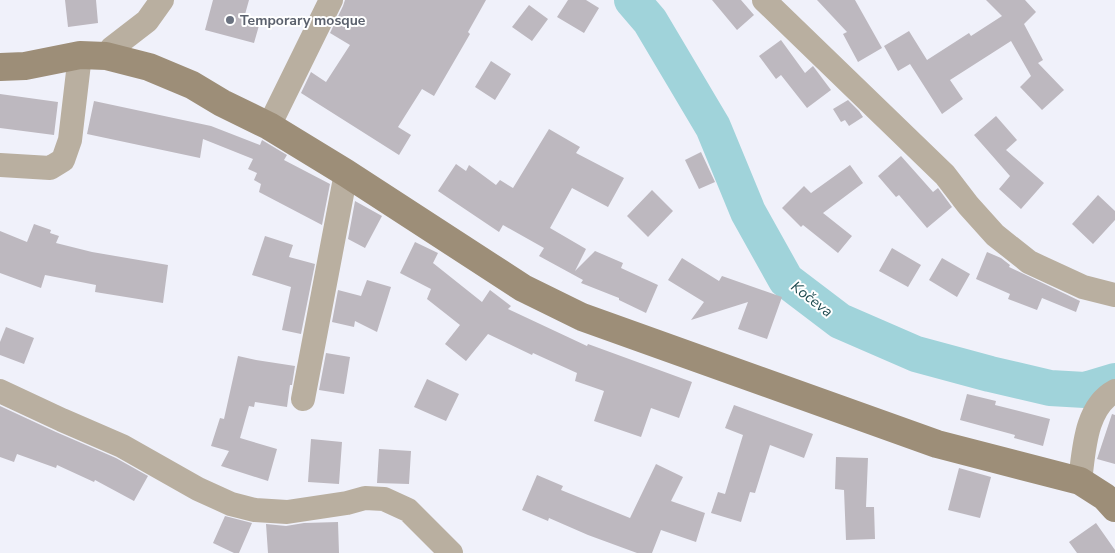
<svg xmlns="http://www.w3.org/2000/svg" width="1115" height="553" font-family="'Nunito Sans',sans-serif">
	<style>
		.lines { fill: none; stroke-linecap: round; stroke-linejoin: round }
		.river { stroke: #a0d3da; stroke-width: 36 }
		.building { fill: #bdb8bf }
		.street { stroke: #b9afa0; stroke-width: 24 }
		.secondary { stroke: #9d8e78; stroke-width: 28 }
		.worship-dot { fill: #6b7280; stroke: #fff; stroke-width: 2 }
		.labels { text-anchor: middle; stroke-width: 4; stroke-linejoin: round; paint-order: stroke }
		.worship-label { font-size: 14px; font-weight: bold; fill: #5b616d; stroke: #fff; text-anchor: start }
		.water-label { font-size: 15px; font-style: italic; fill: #1b494e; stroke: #fff }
	</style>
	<rect width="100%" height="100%" fill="#f0f1fa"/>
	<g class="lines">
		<!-- river -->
		<path class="river" d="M632 0 650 21 713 127 748 212 786 280 840 321 916 354 990 374 1050 388 1085 390 1115 381"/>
	</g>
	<!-- building -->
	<path class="building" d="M65 0H96L98 23 68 27Z
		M213 0H249L244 18 260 22 254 43 205 30Z
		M345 0H486L468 32 470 34 434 96 422 89 398 127 411 135 399 155 301 93 311 72 326 82 350 45 330 33 343 6Z
		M568 0H586L599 8 584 33 557 17Z
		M712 0H741L754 15 737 30Z
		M817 0H855L882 48 858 62 843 34 847 32Z
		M986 0H1025L1036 12 1024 24 1043 60 1038 63 1064 90 1042 110 1020 87 1031 76 1011 41 950 80 963 99 942 114 910 64 898 71 884 46 909 31 927 60 969 33 971 36 1002 16Z
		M529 5 548 19 532 41 512 27Z
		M781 40 805 73 813 66 831 90 807 108 781 75 776 79 759 56Z
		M491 61 511 74 495 100 475 87Z
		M0 94 58 102 54 135 0 128Z
		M848 100 859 111 863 117 849 126 845 120 841 122 833 109Z
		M94 101 211 126 260 145 262 140 287 155 284 160 330 184 322 225 259 192 261 184 254 180 257 173 248 169 253 159 203 139 200 158 87 134Z
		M996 116 1017 140 1006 150 1044 183 1021 209 999 189 1010 176 974 135Z
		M549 129 580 147 576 153 624 178 608 207 572 188 550 228 586 249 575 271 595 251 623 263 621 268 658 285 646 313 619 300V298L581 283 583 280 539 256 544 248 503 225 499 232 438 191 456 164 466 171 469 165 496 185 500 180 513 188Z
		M701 152 715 182 699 189 685 160Z
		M901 156 933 192 938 188 952 207 927 228 899 195 896 197 878 176Z
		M850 165 863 183 823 213 852 236 838 253 803 225 801 227 782 208 804 186 811 193Z
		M652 190 673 211 648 237 627 216Z
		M1098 195 1115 211V220L1093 244 1072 224Z
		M355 201 382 216 365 248 348 239Z
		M34 224 51 230 50 233 59 236 56 243 92 252 168 265 163 303 95 292 96 285 45 275 41 288 0 273V231L27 242Z
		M265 236 293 245 289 257 315 264 301 334 282 330 291 287 252 275Z
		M415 242 438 253 433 263 482 302 490 290 511 306 508 309 587 346 588 344 692 382 679 418 651 408 641 437 594 421 604 391 575 381 577 373 533 353 532 355 488 334 466 361 445 344 460 325 427 299 431 289 400 273Z
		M892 248 921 265 908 287 879 271Z
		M987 252 1001 258 1010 265 1009 267 1080 301 1076 312 1042 298 1037 310 1008 299 1010 294 976 279Z
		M682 258 719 281 722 276 782 297 767 339 738 329 748 302 691 320 704 302 668 280Z
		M942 258 970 274 957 297 929 280Z
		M367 280 391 287 377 332 355 321 354 327 332 322 338 290 361 296Z
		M6 327 34 338 24 364 0 355V342Z
		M326 353 350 357 344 394 319 390Z
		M238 356 256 360 295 366 292 385H290L287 407 255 402 254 407 249 406 240 438 277 449 268 481 221 466 229 451 211 446 220 418 224 419Z
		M427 379 459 394 446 421 414 407Z
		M967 394 996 401 995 405 1050 419 1043 446 1014 438 1015 435 960 420Z
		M734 405 813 434 804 458 770 445 755 493 750 492 741 522 711 513 718 492 725 494 743 435 725 428Z
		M0 406 56 432 116 458 148 476 134 501 95 480 94 482 57 465 56 468 17 454 14 462 0 457Z
		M1112 414 1115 415V464L1097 459Z
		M311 439 342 442 339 484 308 482Z
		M379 449 411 451 409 484 377 483Z
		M836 457 868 458 866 507H874L875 539 846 540 844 490 835 489Z
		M656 464 683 477 671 501 705 513 696 542 661 530 652 553H637L588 535 549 518 548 521 522 510 537 475 563 486 561 490 630 518Z
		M959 468 991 477 980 518 948 510Z
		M225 516 252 523 239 553H234L213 543Z
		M338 522 339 553H268L266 524 286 526 304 523Z
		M1096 523 1115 550V553H1077L1069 542Z"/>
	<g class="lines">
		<!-- street -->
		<path class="street" d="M764 0 945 175 968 205 995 235 1029 262 1083 287 1115 295
			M106 56 112 48 147 21 162 0
			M269 126 331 0
			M0 165 50 168 63 160 70 140 80 55
			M0 391 62 420 122 446 198 489 231 504 255 510 287 512 347 503 365 498 384 499 408 510 451 553
			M303 399 346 173
			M1080 481C1084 451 1085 407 1115 391"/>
		<!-- secondary -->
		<path class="secondary" d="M0 67 25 66 80 55 106 56 149 67 192 85 222 103 269 126 346 173 523 288 582 317 937 444 1080 481 1105 497 1115 508"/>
	</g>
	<!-- markers -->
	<circle class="worship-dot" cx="230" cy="20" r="5"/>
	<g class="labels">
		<!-- worship labels -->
		<g class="worship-label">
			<text x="240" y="25">Temporary mosque</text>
		</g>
		<!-- water labels -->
		<g class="water-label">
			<text transform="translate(812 299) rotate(38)" y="5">Kočeva</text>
		</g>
	</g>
</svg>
